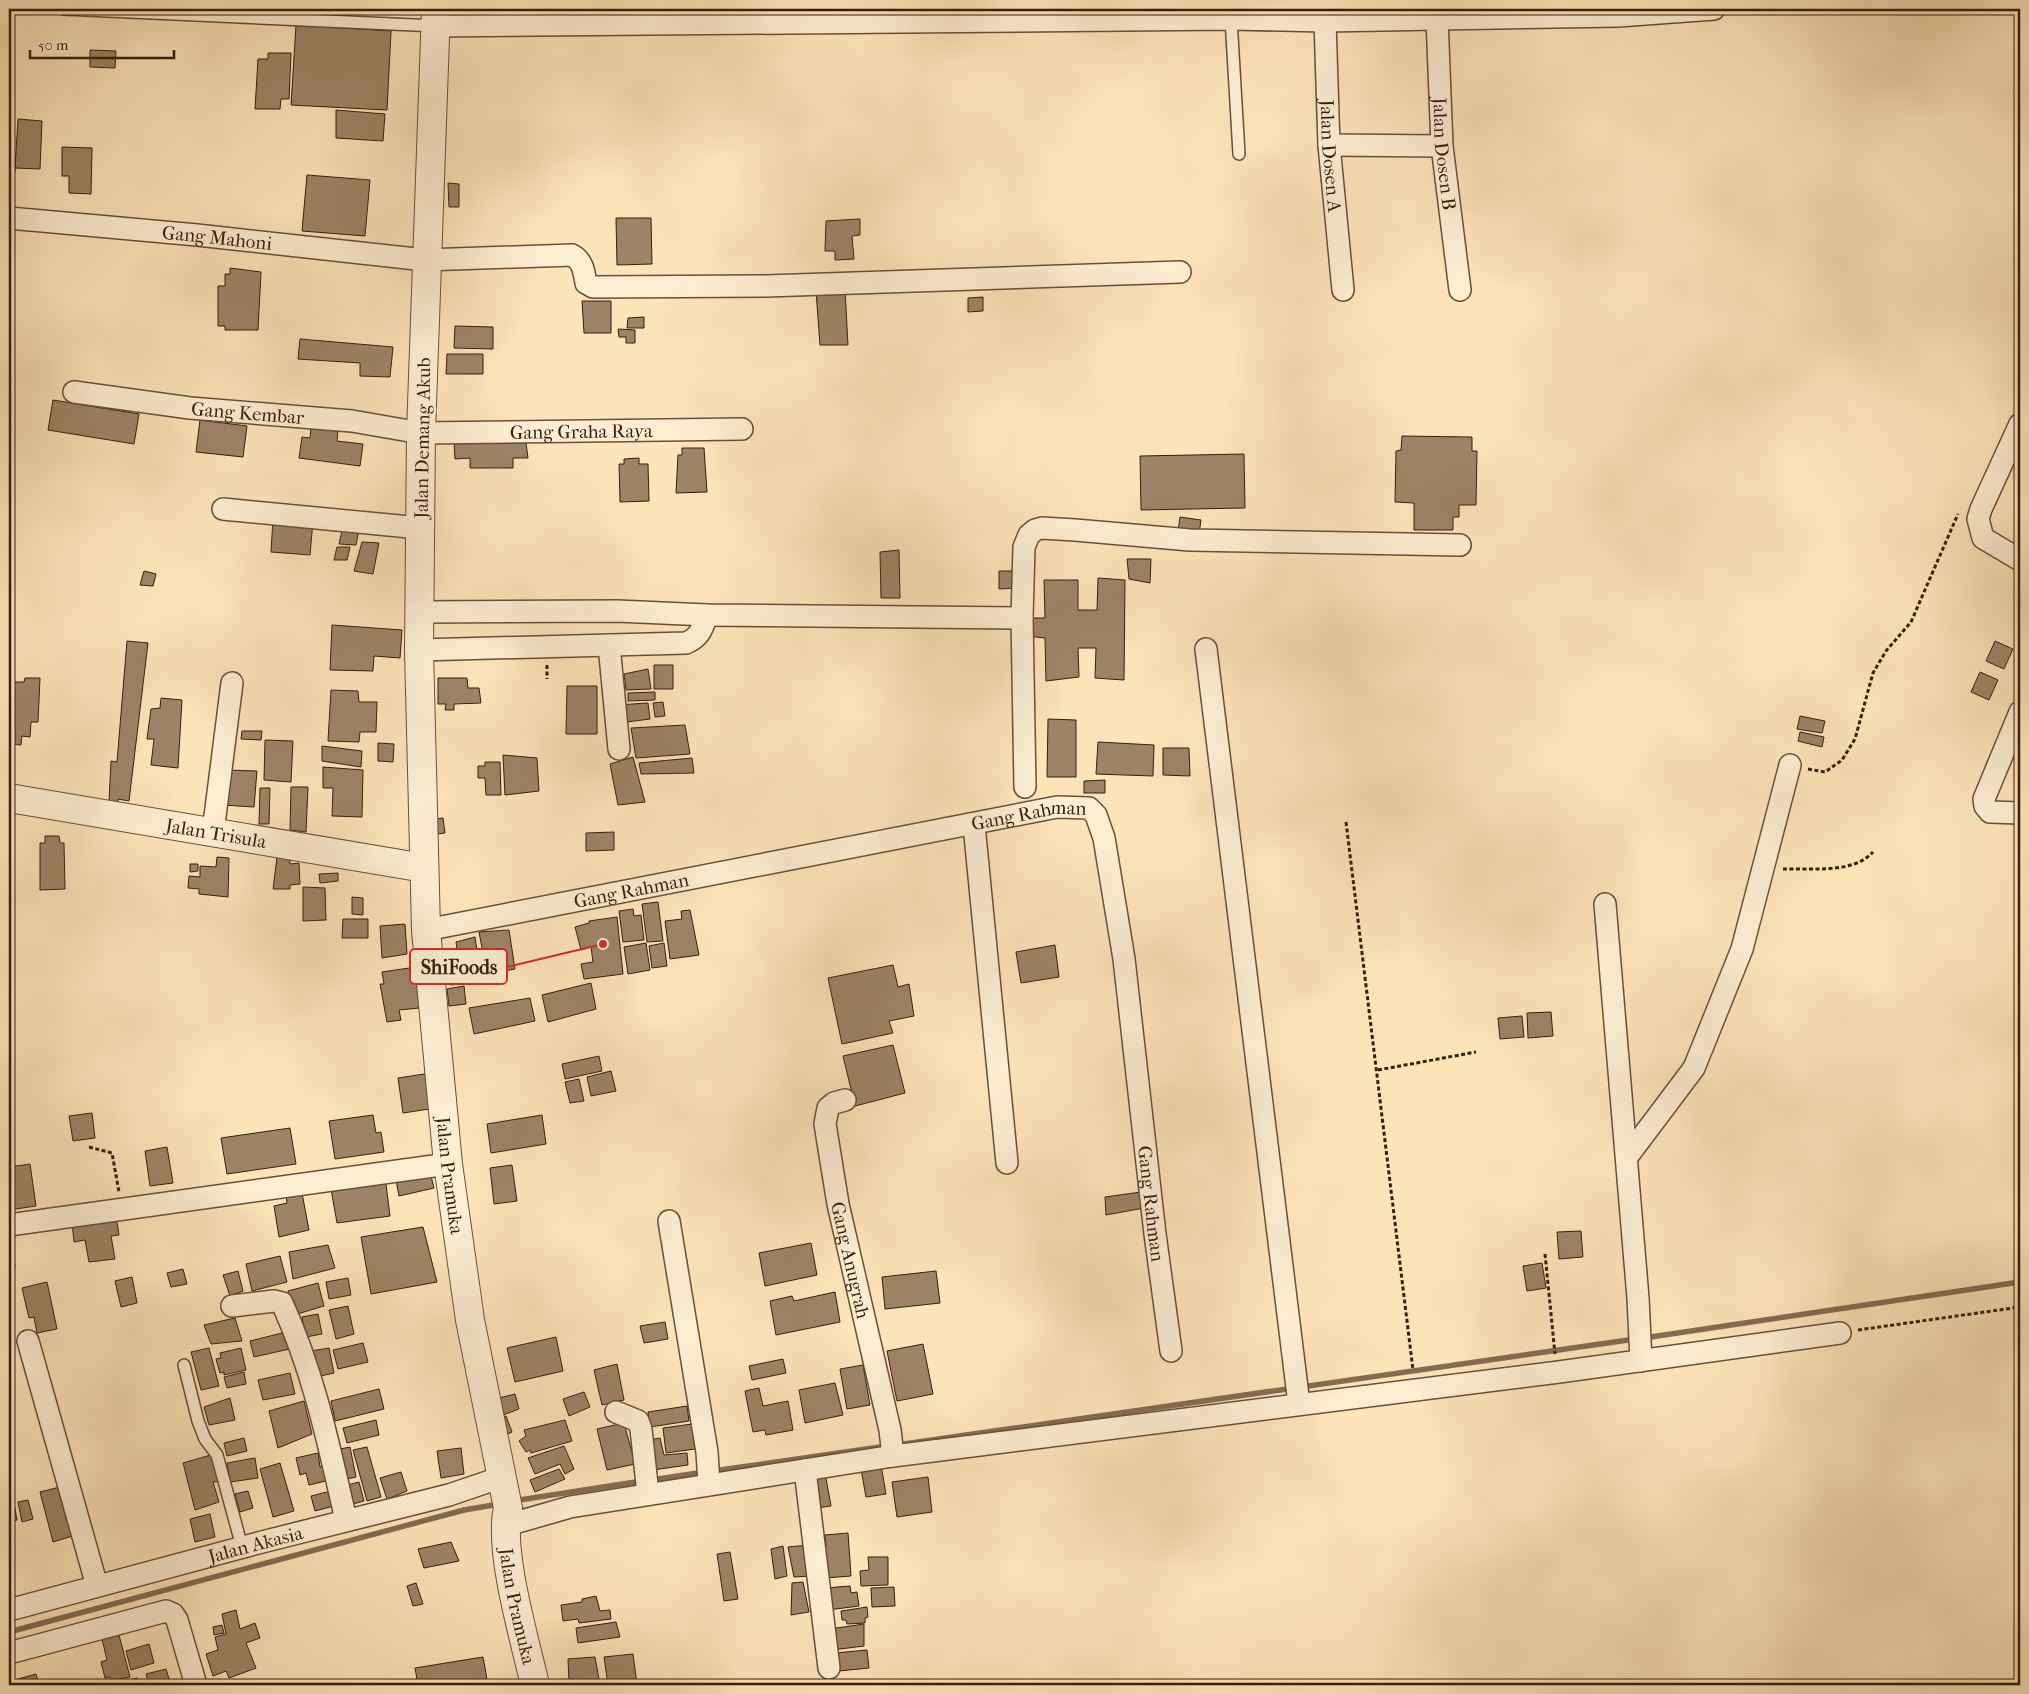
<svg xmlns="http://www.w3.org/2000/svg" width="2029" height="1694" font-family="'IM FELL French Canon',serif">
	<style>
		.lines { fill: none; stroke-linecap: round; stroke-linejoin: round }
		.stream { stroke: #856c51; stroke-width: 5.5 }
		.building { fill: #9d8466; stroke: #371d0e }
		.service-casing { stroke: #684f38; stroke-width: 14 }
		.minor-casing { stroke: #684f38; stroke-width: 24 }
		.tertiary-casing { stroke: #684f38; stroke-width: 30 }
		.path { stroke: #371d0e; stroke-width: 3; stroke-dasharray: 4 2.5; stroke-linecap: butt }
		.service { stroke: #fdedd1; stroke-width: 11 }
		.minor { stroke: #fdedd1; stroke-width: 21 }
		.tertiary { stroke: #fdedd1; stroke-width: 28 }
		.labels { text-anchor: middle; stroke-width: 5; stroke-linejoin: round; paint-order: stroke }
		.street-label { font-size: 19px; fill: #371d0e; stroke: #fdedd1 }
		.leader { fill: none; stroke: #d62828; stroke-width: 2 }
		.callout-dot { fill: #d62828; stroke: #fdedd1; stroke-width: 2 }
		.callout { fill: #fdedd1; stroke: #d62828; stroke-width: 2 }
		.callout-label { font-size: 20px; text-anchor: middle; font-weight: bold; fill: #371d0e }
	</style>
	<rect width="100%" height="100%" fill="#fce4b8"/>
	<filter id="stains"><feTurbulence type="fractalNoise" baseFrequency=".004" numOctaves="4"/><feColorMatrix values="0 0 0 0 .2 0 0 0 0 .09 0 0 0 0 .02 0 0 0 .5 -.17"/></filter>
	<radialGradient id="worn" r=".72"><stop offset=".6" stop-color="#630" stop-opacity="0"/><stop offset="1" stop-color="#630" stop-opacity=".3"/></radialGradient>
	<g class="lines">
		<!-- stream -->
		<path class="stream" d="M1644 1338 2020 1282
			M897 1445 1635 1339
			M713 1471 887 1446
			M652 1480 704 1472
			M513 1501 642 1481
			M9 1632 464 1510 499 1504"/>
	</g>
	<!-- building -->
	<path class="building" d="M296 25 391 31 387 110 291 105Z
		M90 50 116 51 115 68 90 67Z
		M268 53H291L289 99H281L280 109H255L258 59H268Z
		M336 110 385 114 383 141 336 138Z
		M18 119 42 121 40 169 15 168Z
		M62 147 92 148 91 194 69 193V176H62Z
		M307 175 370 180 365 236 302 231Z
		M448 183 459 184V207H449Z
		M616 218H651L652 264 617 265Z
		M860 219V235L852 236 854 259 835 260V251H825L826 221Z
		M230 268 261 272 258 330H225V326H218V286H225V274H230Z
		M845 289 848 345H820L816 291Z
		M983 297V311L968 312V298Z
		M582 301H611V333H584Z
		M644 317V328H627L628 318Z
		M455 326 493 327V349L454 348Z
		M618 329 635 330V343H626V337H619Z
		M300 339 393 347 390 377 360 376V363L298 359Z
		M447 354H483V374H446Z
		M53 400 139 414 134 444 48 430Z
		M200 420 247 426 243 457 196 452Z
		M311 428 338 430 337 441 363 444 360 466 299 458 302 437 310 438Z
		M1402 436 1472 437V451H1477L1476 505H1459V517H1453V530H1414V503L1395 502 1396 451 1401 450Z
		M454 442 526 443 528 458H513V468H470V458L455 459Z
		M682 448H704L707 492 676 493 678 455H682Z
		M1244 454 1245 508 1141 510 1140 456Z
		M639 458V464H648L649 501 620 502 619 464H624V459Z
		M1180 517 1201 520 1199 534 1178 531Z
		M273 518 313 521 310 555 271 552Z
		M359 530 356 545 339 544 342 531Z
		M362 542 379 543 373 574 354 571Z
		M337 547H350L347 560H334Z
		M899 550 900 598H881L880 552Z
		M1127 559H1151L1150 583 1129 579Z
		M144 571 156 574 153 586 140 585Z
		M999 571H1016V588L999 589Z
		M1098 578 1125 580 1124 680 1095 678 1096 648H1078L1079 677 1046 681 1045 638 1026 636V618H1045L1044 580H1078V610H1097Z
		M332 625 402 630 400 658 374 656 373 671 330 670Z
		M127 641 148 643 129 801 118 799V803L109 801 111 761 117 762Z
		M1995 641 2013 649 2004 669 1986 661Z
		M654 665H673V689H654Z
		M648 669 651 689 626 690 624 674Z
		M1980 672 1998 680 1989 700 1971 692Z
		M25 678H40L38 722H31L30 737 22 736 21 745 9 744V682H24Z
		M438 678H467L468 688H479L481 703 454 704V710H445L446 704H438Z
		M567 686H597V734H566Z
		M331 690 358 691 359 702H377L376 732H360L359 742 328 741Z
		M655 692V700L628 701V693Z
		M161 698 182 700 178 768 151 765 154 739H147L151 709 160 708Z
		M663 702 665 716 655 717 653 703Z
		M648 703 650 719 619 723 617 705Z
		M1800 716 1825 721 1822 733 1797 729Z
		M1048 719 1076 720V777H1047Z
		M685 725 690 754 636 758 631 728Z
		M242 731H262L261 740 241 739Z
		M1800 732 1824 737 1822 747 1798 741Z
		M265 740 293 741 291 782 264 780Z
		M1098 742 1154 745 1153 776 1096 774Z
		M378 743 394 744 393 762 378 761Z
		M322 746 362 751 361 767 322 761Z
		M1163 748H1189L1190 776 1163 775Z
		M503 755 537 758 539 791 505 795Z
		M633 757 645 802 618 805 610 764Z
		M692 758 694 773 641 774 639 763Z
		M485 762H500L501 795H486L485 778H478V766H485Z
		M323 767 363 770 362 817 332 816 333 788H323Z
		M226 770 257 771 254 807 223 805Z
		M1105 780V793H1084V781Z
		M291 787H308L306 832 290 830Z
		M260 788H270L269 824H259Z
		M443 818 445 833 438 834 435 819Z
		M614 832V850L586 851V833Z
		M45 836H59L60 843H64L65 889 40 890V843H45Z
		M217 857 229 858 228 897 199 894V889L188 888 189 876 200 877V866L216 867Z
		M277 857 290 858V864L299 863 300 884 290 885V889H273Z
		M190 864H198V871L190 872Z
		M338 873V881L320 883 319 874Z
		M303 887 325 888 326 920 303 921Z
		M352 897 363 898V915L352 914Z
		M658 902 663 941 647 942 642 904Z
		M633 909 634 916 641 915 644 940 623 942 619 911Z
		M690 910 699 955 670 959 665 921 682 919 681 911Z
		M617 917 623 974 584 979 581 964 593 962 591 947 581 950 575 927 589 923V921Z
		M343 919H368V938H342Z
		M405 924 407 954 382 958 380 926Z
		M509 930 515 969 487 974 479 932Z
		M475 937 480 971 462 975 459 960 454 961 452 950 457 949 456 942Z
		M646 943 650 970 628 974 624 947Z
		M664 943 667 966 652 968 649 946Z
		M1055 945 1059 977 1021 983 1016 952Z
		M893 965 898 987 909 984 914 1016 889 1021 893 1033 842 1044 828 978Z
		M416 967 419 1008 399 1010 401 1020 387 1022 380 984H384L382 972Z
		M473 977V983L451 985 450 979Z
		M591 983 596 1009 548 1022 542 995Z
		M464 986 466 1004 449 1006 447 989Z
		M530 998 535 1021 474 1034 469 1008Z
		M1551 1012 1553 1036 1528 1038 1527 1013Z
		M1522 1016 1524 1037 1500 1039 1498 1018Z
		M893 1045 905 1093 855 1106 843 1056Z
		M599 1056 602 1071 565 1079 562 1064Z
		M611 1071 616 1091 591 1096 587 1077Z
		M431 1073 436 1108 403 1113 398 1078Z
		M579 1079 584 1101 570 1103 565 1082Z
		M92 1113 95 1138 73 1141 69 1116Z
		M373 1115 376 1133 381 1132 384 1152 335 1159 329 1121Z
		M542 1115 546 1144 491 1153 487 1124Z
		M290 1128 296 1164 227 1174 221 1138Z
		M167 1147 173 1183 150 1186 145 1151Z
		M30 1164 36 1206 9 1210V1167Z
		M512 1165 517 1201 494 1204 490 1168Z
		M430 1172 434 1188 399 1196 396 1180Z
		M386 1184 390 1216 337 1223 331 1189Z
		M1141 1192 1144 1208 1106 1215 1105 1197Z
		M302 1193 309 1230 279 1237 274 1206 287 1203 286 1195Z
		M116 1216 119 1235 111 1236 115 1259 89 1262 85 1240 74 1242 72 1222Z
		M423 1227 437 1282 371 1294 361 1237Z
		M1581 1231 1583 1257 1559 1259 1557 1232Z
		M11 1236 13 1252 9 1253V1237Z
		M811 1243 817 1275 765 1286 759 1253Z
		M328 1245 335 1268 293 1279 289 1252Z
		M14 1256 15 1268 9 1269V1257Z
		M280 1256 287 1282 252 1291 246 1264Z
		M1542 1263 1546 1288 1527 1291 1523 1266Z
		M183 1269 187 1284 171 1287 167 1273Z
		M238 1271 243 1291 230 1296 223 1275Z
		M936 1271 940 1303 885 1309 882 1277Z
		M132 1277 137 1303 121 1307 115 1281Z
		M348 1278 351 1295 329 1299 326 1282Z
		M47 1282 57 1329 37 1333 34 1317 29 1318 22 1288Z
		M318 1283 324 1306 294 1315 288 1291Z
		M835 1292 840 1322 776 1335 770 1301 792 1296 794 1301Z
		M348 1306 354 1334 336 1339 329 1310Z
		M318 1314 322 1334 306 1337 302 1317Z
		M235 1318 242 1341 211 1344 204 1325Z
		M665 1322 668 1339 644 1343 640 1326Z
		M290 1331 294 1348 254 1357 250 1341Z
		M556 1337 563 1371 515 1382 507 1348Z
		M363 1343 368 1362 338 1369 333 1350Z
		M923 1344 933 1394 897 1401 887 1351Z
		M209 1348 219 1386 201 1390 191 1352Z
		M241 1348 246 1370 224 1375V1372L220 1373 216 1359 221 1358 220 1353Z
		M329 1348 334 1373 316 1377 311 1351Z
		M783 1359 786 1373 752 1380 749 1366Z
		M617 1364 624 1400 602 1405 594 1370Z
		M863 1365 870 1405 847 1409 840 1369Z
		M244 1372 246 1384 227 1388 224 1377Z
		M290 1373 295 1394 263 1400 258 1380Z
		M835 1383 843 1415 805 1423 799 1390Z
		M759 1388 763 1406 788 1401 793 1430 766 1435 765 1430 753 1432 745 1391Z
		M379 1389 384 1409 335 1421 331 1401Z
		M584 1392 590 1407 569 1416 563 1399Z
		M515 1394 519 1409 503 1415 499 1398Z
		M230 1398 235 1420 209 1425 204 1407Z
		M304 1401 312 1434 278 1448 269 1411Z
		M687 1406 689 1421 650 1427 648 1412Z
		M506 1416 512 1432 505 1435 499 1419Z
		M376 1420 379 1435 347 1443 343 1428Z
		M565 1420 572 1441 531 1453 530 1450 526 1452 519 1441 526 1436 524 1430Z
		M624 1423 635 1464 607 1470 597 1429Z
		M692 1424 695 1449 666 1453 663 1428Z
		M244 1438 247 1451 227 1456 224 1443Z
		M660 1438 664 1455 687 1453 688 1465 653 1470 648 1440Z
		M564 1446 574 1469 565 1474 560 1464 535 1474 528 1458Z
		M350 1447 356 1477 342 1480 335 1450Z
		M367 1447 381 1497 367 1501 353 1450Z
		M461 1448 464 1474 441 1478 437 1451Z
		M318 1453 320 1467 330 1464 334 1479 309 1485 306 1473 300 1475 296 1458Z
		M214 1454 221 1481 213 1482 219 1502 195 1510 183 1463Z
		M255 1458 258 1478 230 1482 227 1463Z
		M280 1463 294 1511 273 1517 260 1469Z
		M881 1465 886 1494 866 1497 861 1469Z
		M559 1469 565 1479 535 1492 530 1480Z
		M401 1472 407 1491 387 1499 380 1478Z
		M825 1473 831 1506 816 1508 811 1475Z
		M9 1476 13 1491 9 1492Z
		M928 1477 932 1512 897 1517 892 1482Z
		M359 1482 364 1501 349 1505 344 1486Z
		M64 1486 79 1534 53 1542 40 1492Z
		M335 1490 338 1505 315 1511 311 1496Z
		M248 1491 253 1508 240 1512 235 1494Z
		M13 1498 17 1520 9 1522V1499Z
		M28 1500 33 1519 22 1522 18 1502Z
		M210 1514 215 1537 195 1542 190 1519Z
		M848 1533 851 1576 825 1578 822 1546H826L825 1535Z
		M451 1542 459 1561 424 1568 418 1549Z
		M809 1545 812 1576 794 1577 788 1547Z
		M783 1546 787 1576 775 1579 771 1549Z
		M730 1552 738 1599 724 1601 717 1554Z
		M868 1557H888V1585L861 1586 860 1571 869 1570Z
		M803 1582 809 1612 791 1615 792 1583Z
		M416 1583 423 1604 413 1606 407 1586Z
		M850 1586 851 1593 857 1592 859 1606 828 1610 825 1588Z
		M894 1587 895 1606 872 1607 871 1588Z
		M596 1596 600 1611 610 1610 611 1619 579 1623 578 1619 563 1621 561 1605 582 1602V1599Z
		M867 1607 868 1617 865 1618V1623L847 1624 846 1620H842L841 1611Z
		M236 1610 240 1629 255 1623 260 1638 246 1643 256 1668 229 1678 226 1671 213 1676 206 1654 218 1650 215 1637 226 1634 222 1614Z
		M616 1622 620 1637 578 1643 576 1628Z
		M864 1624V1646L832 1650 830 1629Z
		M222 1625 224 1633 214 1635 213 1627Z
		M119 1635 130 1677 111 1681 110 1677 105 1678 101 1662 107 1660 102 1639Z
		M149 1644 154 1663 131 1670 126 1651Z
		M867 1650 869 1668 839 1671 836 1653Z
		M633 1654 637 1685H608L604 1657Z
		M483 1657 488 1685H418L415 1668Z
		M595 1657 600 1685 569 1683 568 1659Z
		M166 1669 171 1685H149L146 1674Z
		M36 1674 39 1685H20L18 1679Z
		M137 1678 138 1685H116V1683Z"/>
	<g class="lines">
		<!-- service casing -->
		<g class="service-casing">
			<path id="service" d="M64 9 436 26
				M1231 19 1239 154
				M9 169V168
				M184 1365 198 1421 205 1439 217 1455 242 1547"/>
		</g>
		<!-- minor casing -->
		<g class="minor-casing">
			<g id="minor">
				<path id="s1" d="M1437 18 1442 146 1460 290"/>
				<path id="s2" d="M1325 21 1329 145 1343 290"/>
				<path d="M436 26 1231 19 1325 21 1618 16 1714 9"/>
				<path d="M1329 145 1442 146"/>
				<path id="s3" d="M9 218 197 235 425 260 572 255C583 261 584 272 586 283L593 287 766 286 1180 272"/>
				<path id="s4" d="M74 392 190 408 352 421 421 433 742 429"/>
				<path d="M2020 424 1981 509 1978 519 1983 538 2020 560"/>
				<path d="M223 509 420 528"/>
				<path d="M420 612 617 611 707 615 1022 618"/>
				<path d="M609 645 619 749"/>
				<path d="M1206 649 1299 1404"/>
				<path d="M419 650 686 643C700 637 702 629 707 615"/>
				<path d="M2020 712 1984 799 1985 806 1990 812 2020 813"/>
				<path d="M1025 787 1022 618 1024 547 1029 535 1035 530 1042 528 1075 530 1190 540 1460 545"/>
				<path d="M974 825 1007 1163"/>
				<path d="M213 832 232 683"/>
				<path d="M1605 904 1638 1298 1641 1361"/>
				<path id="s5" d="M426 930 1057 807 1089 808 1096 815 1104 838 1124 959 1155 1234 1171 1351"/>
				<path id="s6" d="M845 1100 834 1103 828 1108 825 1124 838 1204 890 1430 893 1456"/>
				<path d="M1627 1157 1694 1068 1742 949 1790 765"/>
				<path d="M669 1221 707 1452 709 1484"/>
				<path d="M9 1225 448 1164"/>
				<path d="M232 1306 274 1301 282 1303C314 1373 329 1446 346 1520"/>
				<path d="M28 1341 97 1586"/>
				<path d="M616 1412 638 1421 641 1429 648 1494"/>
				<path d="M805 1470 829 1668"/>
				<path d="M504 1526 570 1507 893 1456 1559 1372 1840 1333"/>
				<path id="s7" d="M9 1610 262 1542 449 1495 502 1477"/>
				<path d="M9 1653 166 1611 173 1614 177 1620 196 1685"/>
			</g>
		</g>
		<!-- tertiary casing -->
		<g class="tertiary-casing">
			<g id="tertiary">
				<path id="s8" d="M436 9 421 433 419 650 426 930 448 1164 470 1320 508 1508C498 1551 525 1640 535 1685"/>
				<path id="s9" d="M9 798 424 868"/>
			</g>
		</g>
		<!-- path -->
		<path class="path" d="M547 665V679
			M1808 769 1825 772 1842 760 1855 739 1873 673 1886 651 1911 622 1958 514
			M1346 822 1413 1370
			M1783 869C1812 868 1853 874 1873 852
			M1378 1070 1476 1052
			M89 1147 112 1153 119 1192
			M1545 1254 1555 1354
			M1858 1330 2020 1307"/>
		<!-- service -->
		<use href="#service" class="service"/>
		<!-- minor -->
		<use href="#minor" class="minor"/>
		<!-- tertiary -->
		<use href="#tertiary" class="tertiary"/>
	</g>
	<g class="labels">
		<!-- street labels -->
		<g class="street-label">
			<text dy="7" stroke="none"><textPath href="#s1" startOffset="136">Jalan Dosen B</textPath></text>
			<text dy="7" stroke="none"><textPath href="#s2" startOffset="135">Jalan Dosen A</textPath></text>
			<text dy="7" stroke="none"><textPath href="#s3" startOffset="209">Gang Mahoni</textPath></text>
			<text dy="7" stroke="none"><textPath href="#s4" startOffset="175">Gang Kembar</textPath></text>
			<text dy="7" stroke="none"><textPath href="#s4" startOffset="510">Gang Graha Raya</textPath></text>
			<text transform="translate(422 438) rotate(-89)" y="7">Jalan Demang Akub</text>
			<text dy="7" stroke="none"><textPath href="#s5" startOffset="614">Gang Rahman</textPath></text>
			<text dy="7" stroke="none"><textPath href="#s9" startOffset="210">Jalan Trisula</textPath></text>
			<text dy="7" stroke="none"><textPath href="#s5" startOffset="209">Gang Rahman</textPath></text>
			<text dy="7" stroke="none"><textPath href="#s8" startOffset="1168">Jalan Pramuka</textPath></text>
			<text dy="7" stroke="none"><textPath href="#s5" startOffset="1078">Gang Rahman</textPath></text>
			<text dy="7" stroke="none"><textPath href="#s6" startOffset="174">Gang Anugrah</textPath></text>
			<text dy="7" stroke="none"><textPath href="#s7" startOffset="255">Jalan Akasia</textPath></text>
			<text dy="7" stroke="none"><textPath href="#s8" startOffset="1605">Jalan Pramuka</textPath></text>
		</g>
	</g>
	<!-- callouts -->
	<path class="leader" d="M603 944L507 967"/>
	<circle class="callout-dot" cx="603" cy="944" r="5"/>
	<rect class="callout" x="410" y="949" width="97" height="35" rx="5"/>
	<g class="callout-label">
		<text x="459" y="974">ShiFoods</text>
	</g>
	<!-- margin -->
	<rect width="2029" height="1694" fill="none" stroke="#fce4b8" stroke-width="30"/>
	<rect x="10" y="10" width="2009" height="1674" fill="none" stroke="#371d0e" stroke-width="2.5"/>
	<rect x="15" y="15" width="1999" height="1664" fill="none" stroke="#371d0e"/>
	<!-- scale -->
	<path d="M30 50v8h144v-8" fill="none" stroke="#371d0e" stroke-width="2.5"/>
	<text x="38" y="50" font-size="15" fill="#371d0e" stroke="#fdedd1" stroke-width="4" paint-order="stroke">50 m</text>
	<rect width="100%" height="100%" filter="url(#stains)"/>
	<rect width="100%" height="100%" fill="url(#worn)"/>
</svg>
